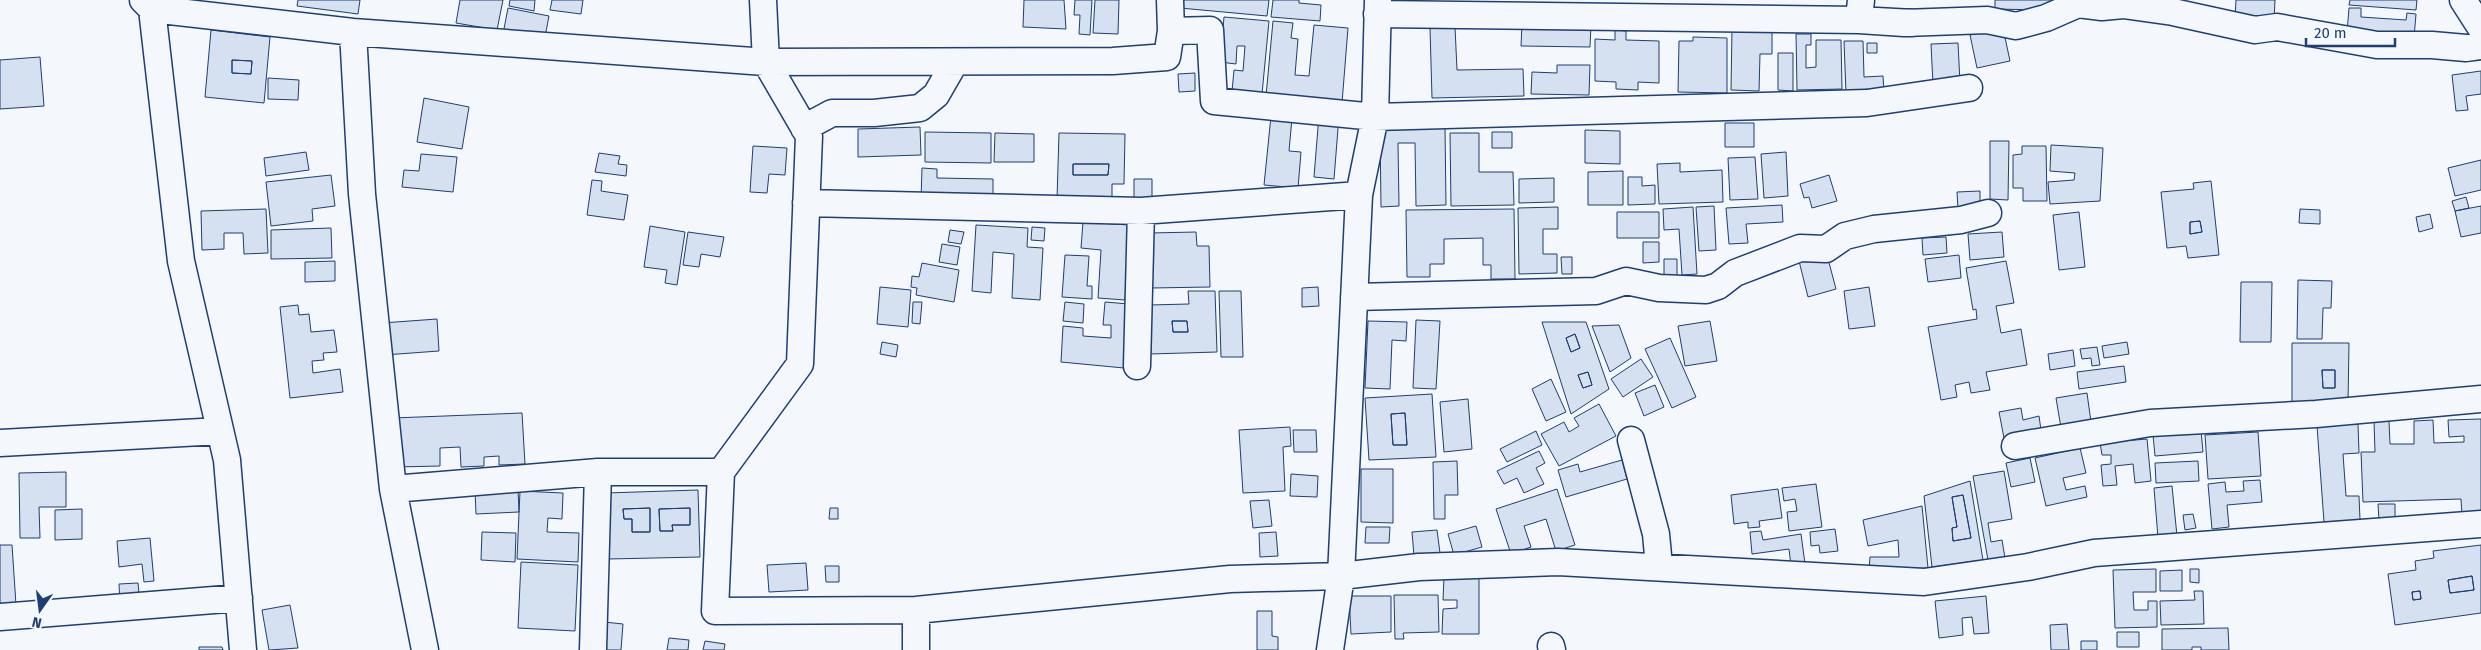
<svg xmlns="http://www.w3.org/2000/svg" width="2481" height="650" font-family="'Fira Sans',sans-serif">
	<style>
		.building { fill: #d5e0f0; stroke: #1d3f73; fill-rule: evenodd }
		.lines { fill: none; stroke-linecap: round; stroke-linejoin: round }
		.street-casing { stroke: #1d3f73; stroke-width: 29 }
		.street { stroke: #f4f7fb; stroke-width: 26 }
	</style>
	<rect width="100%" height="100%" fill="#f4f7fb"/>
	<!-- building -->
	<path class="building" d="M298 0H360L358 14 297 6Z
		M460 0H503L497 30 456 23Z
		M510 0H535L534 11 509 6Z
		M552 0H583L581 14 550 10Z
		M1024 0H1064L1066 29 1023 27Z
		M1075 0H1092L1090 35 1079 34 1080 15H1074Z
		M1095 0H1119L1118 34 1093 33Z
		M1181 0H1269L1267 16 1180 8Z
		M1273 0H1299V3L1321 5 1320 21 1271 17Z
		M1995 0H2061L2043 10 1995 9Z
		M2236 0H2275L2274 20 2235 18Z
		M2350 0H2417L2416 10 2349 5Z
		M508 8 549 16 544 42 503 34Z
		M2349 8H2361V17L2406 20 2407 13 2416 14 2414 38 2347 33Z
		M1224 17 1269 21 1262 94 1232 91 1234 70 1243 71 1245 46H1237L1236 64 1220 62Z
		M1273 21 1293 23 1291 38 1298 39 1295 75 1309 76 1314 25 1348 28 1342 103 1266 96Z
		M1522 24 1591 25 1590 47 1521 46Z
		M1455 27 1457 70 1523 69 1524 96 1432 98 1430 28Z
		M2003 28 2010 61 1977 68 1970 35Z
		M1732 29H1772V54H1760L1759 91 1731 90Z
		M211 30 270 37 264 103 205 97ZM232 60 252 61 251 74 232 73Z
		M1615 30 1626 31V40L1659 41V83L1638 82V90L1616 89V82L1595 81V39L1615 40Z
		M1796 34H1811V45H1806V68L1816 67V40H1841L1842 89 1797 90Z
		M1693 37 1727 38V93L1678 92 1679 41H1693Z
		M1844 41H1863L1864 77 1883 76 1884 92 1846 94Z
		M1867 43H1877V53H1867Z
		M1958 43 1960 83 1933 85 1931 44Z
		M1778 53H1793V91L1778 90Z
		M40 57 44 106 0 109V60Z
		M232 60 252 61 251 74 232 73Z
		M1557 65H1590L1589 95 1531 94 1532 72 1557 73Z
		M2481 71V94L2466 96 2468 110 2456 111 2452 75Z
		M1195 73V91L1179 92 1178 74Z
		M268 78 299 80 298 100 268 99Z
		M424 98 469 107 462 149 417 142Z
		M1319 115 1339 116 1334 179 1314 177Z
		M1271 116 1292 118 1289 151 1301 152 1298 188 1264 185Z
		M1725 123H1754V147H1725Z
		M920 127 921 155 858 157V129Z
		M1445 128 1446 205 1416 206 1415 143H1398L1399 206 1381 207 1380 129Z
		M1585 130 1620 131V164L1585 163Z
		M925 132 991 133V163L925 162Z
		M1492 132H1512V148H1492Z
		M995 133 1034 134V162H994Z
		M1059 133 1125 134 1124 184H1112V199H1057ZM1073 164H1109L1108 175H1073Z
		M1450 133H1479V172H1513L1514 205 1451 206Z
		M1990 141H2009L2008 200 1990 199Z
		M2051 145 2103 148 2100 201 2050 204 2048 182 2074 180 2075 173 2050 171Z
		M753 146 787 148 785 175 769 174 767 193 750 192Z
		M2022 146H2046L2047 201H2023V188H2013V155L2022 154Z
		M306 152 309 170 266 176 264 158Z
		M1786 152 1788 196 1764 198 1761 154Z
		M599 153 620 156 618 164 627 165 626 176 595 172Z
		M421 154 457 157 453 192 402 187 404 170 419 171Z
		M1755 157 1758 199 1730 200 1728 158Z
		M2481 160V190L2455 196 2448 168Z
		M1680 163V172L1722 170 1723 202 1659 204 1657 164Z
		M1073 164H1109L1108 175H1073Z
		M922 168 937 169V178L993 179V201L921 200Z
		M1623 171V205H1588V172Z
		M331 175 335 206 312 209 313 221 271 226 266 182Z
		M1829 175 1837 201 1812 208 1809 197 1804 198 1800 184Z
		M1628 177H1642V186L1655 185V204L1628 205Z
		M1554 178V202L1519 203V179Z
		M1134 179H1152V198H1134Z
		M592 180 602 181 601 191 628 195 624 220 587 215Z
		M2211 181 2219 255 2188 258 2186 246 2167 248 2161 192 2194 189 2193 183ZM2200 221 2202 232 2190 234V222Z
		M1980 191V208L1958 209 1957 192Z
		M2466 197 2469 208 2455 211 2452 201Z
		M1782 205 1783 222 1746 224 1748 243 1729 244 1726 208Z
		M1714 206 1716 250 1699 251 1696 207Z
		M2481 206V233L2461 237 2455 211Z
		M1558 207V229H1543V254H1557V273L1519 274 1518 208Z
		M1693 207 1697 274 1682 275 1679 229 1664 230 1663 209Z
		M266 209 268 253 244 254 243 233H224V249L202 250 201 211Z
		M1514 209 1515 279H1491V265H1483V238L1444 239V264H1430V277H1407L1406 210Z
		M2300 209 2320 210V224L2299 223Z
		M1617 212H1659V238H1617Z
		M2079 212 2085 267 2059 270 2053 215Z
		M2430 214 2433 228 2419 232 2416 217Z
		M2200 221 2202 232 2190 234V222Z
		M1083 222 1130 225 1125 300 1098 298 1101 250 1081 248Z
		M976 225 1028 228 1027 247 1043 248 1040 300 1012 298 1014 254 993 252 991 293 972 291Z
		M650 226 685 232 677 285 665 283 667 270 644 267Z
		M1032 227 1045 228 1044 241 1031 240Z
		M331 228 332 258 271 259V230Z
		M950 230 964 232 961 244 948 242Z
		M688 232 724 237 720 257 701 254 699 267 683 265Z
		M1196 232 1197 246H1209L1210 287 1151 288 1149 233Z
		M2002 232 2004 257 1970 260 1968 234Z
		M1946 237 1947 253 1923 255 1922 238Z
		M1643 242H1659V262L1643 263Z
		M942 244 960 247 957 265 939 262Z
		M1065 255 1089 256 1087 286H1092V299L1062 297Z
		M1827 255 1836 289 1808 297 1799 261Z
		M1959 255 1961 278 1928 282 1925 259Z
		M1561 257H1572V274H1562Z
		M1664 259H1677V276H1664Z
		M335 261V281L305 282V262Z
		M2006 261 2014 303 1996 306 2001 333 2021 329 2027 365 1986 372 1990 390 1971 393 1969 382 1955 385 1957 397 1941 400 1928 327 1977 319 1976 309 1973 310 1966 268Z
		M922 263 959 270 954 302 916 295 917 288 911 287 912 276 919 277Z
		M2298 280 2332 281 2331 308H2323L2322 339H2297Z
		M2241 282H2272L2271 342H2240Z
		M880 287 911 290 908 327 877 324Z
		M1318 287 1319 306 1302 307V288Z
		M1869 287 1875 326 1849 329 1844 291Z
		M1188 291H1215L1217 352 1150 354 1149 305 1189 304ZM1172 321H1187L1188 332H1173Z
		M1219 291H1241L1243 357H1221Z
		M913 302H922L920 324 912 323Z
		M1065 302 1084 304 1083 323 1063 321Z
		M1105 302 1129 304 1124 368 1061 362 1063 326 1083 328V336L1111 338V325H1103Z
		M298 305 299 315 309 314 311 332 334 330 337 352 323 353 324 360 312 361 313 373 340 369 343 392 290 398 280 307Z
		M437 319 439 351 384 355 382 323Z
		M1416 320 1440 321 1436 389 1413 388Z
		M1172 321H1187L1188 332H1173Z
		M1368 321 1407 322 1406 341 1392 340 1390 389 1365 388Z
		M1710 321 1717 361 1685 366 1678 326Z
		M1542 322H1586L1609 389 1571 414ZM1575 334 1580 348 1571 352 1566 338ZM1588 372 1592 385 1583 388 1578 375Z
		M1619 325 1631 358 1610 372 1592 326Z
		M1575 334 1580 348 1571 352 1566 338Z
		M1670 338 1696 397 1672 408 1645 349Z
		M882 342 898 345 896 357 880 354Z
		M2127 342 2129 354 2104 358 2102 346Z
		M2292 343H2349L2348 404H2292ZM2322 370H2335V388H2323Z
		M2097 347 2100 365 2092 366 2091 358 2082 359 2080 349Z
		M2073 350 2075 366 2050 370 2048 354Z
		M1641 359 1653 377 1623 397 1611 379Z
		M2124 366 2126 382 2079 389 2077 372Z
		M2322 370H2335V388H2323Z
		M1588 372 1592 385 1583 388 1578 375Z
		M1551 379 1566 412 1546 421 1532 389Z
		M1655 385 1664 407 1644 416 1635 393Z
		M2087 393 2091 422 2061 428 2056 398Z
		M1432 394 1436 457 1369 460 1365 398ZM1405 413 1407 445H1393L1391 414Z
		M1468 399 1472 449 1444 452 1440 402Z
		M1599 404 1616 436 1559 466 1541 434 1564 422 1569 432 1579 426 1574 418Z
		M2021 408 2023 420 2039 416 2041 430 2004 438 1999 412Z
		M522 413 525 464 499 465V456L484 457V466L461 467 460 447 440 448V466L395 467 393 418Z
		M1405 413 1407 445H1393L1391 414Z
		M2481 419V514L2462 515 2461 499 2363 502 2361 452H2375L2374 421H2389L2390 444H2414V421L2433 420 2434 443 2464 442V436L2449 437 2448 420Z
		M2358 424 2359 453 2343 454 2346 496H2359L2360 520 2324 522 2317 426Z
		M1290 427 1291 446 1283 447 1285 491 1243 493 1239 430Z
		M1293 430H1316L1317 452H1294Z
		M2201 430 2203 452 2155 456 2153 435Z
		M1536 431 1542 445 1507 462 1500 449Z
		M2258 432 2261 476 2208 479 2205 435Z
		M2147 439 2151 481 2135 483 2133 464 2115 466 2117 485 2103 486 2101 465 2111 464V455H2102L2100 443Z
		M2080 448 2086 473 2063 478 2066 490 2085 486 2087 497 2046 506 2035 458Z
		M1539 451 1545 463 1536 468 1544 484 1524 493 1517 478 1504 484 1497 471Z
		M2030 458 2035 482 2011 487 2006 463Z
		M1622 460 1627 479 1566 497 1558 470 1578 464 1580 472Z
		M1457 461 1458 495H1445V519H1434L1433 462Z
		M2198 461 2199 481 2156 483 2155 463Z
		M1361 469H1393V523L1361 522Z
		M2004 471 2012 519 1988 523 1991 542 2002 540 2005 558 1988 560 1973 476Z
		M66 472V507H39L40 538H20L19 473Z
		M1291 474 1318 476 1317 497 1290 496Z
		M2260 480 2262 502 2227 505 2229 527 2212 529 2208 484 2225 482 2226 492 2244 491 2243 481Z
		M1970 481 1983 560 1932 567 1924 496ZM1963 495 1971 538 1953 541 1952 528 1957 527 1952 497Z
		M1816 484 1822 527 1789 531 1787 512 1797 511 1795 499 1784 501 1782 488Z
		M2172 486 2177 536 2158 538 2154 488Z
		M518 489 519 512 476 514 475 490Z
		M1557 489 1575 545 1556 551 1546 519 1524 526 1531 547 1511 554 1496 509Z
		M1778 489 1782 518 1759 521 1760 527 1748 528V522L1734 524 1731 495Z
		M698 490 700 557 608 559 606 493ZM650 508V532H632V519H624L623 509ZM690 508V525H672L673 531H660L659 509Z
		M520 491 563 493 562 519 548 518 547 532 579 533 578 562 517 559Z
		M1963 495 1971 538 1953 541 1952 528 1957 527 1952 497Z
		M1269 500 1272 526 1253 528 1250 501Z
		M2378 504H2395V519L2379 520Z
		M1922 506 1928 568 1869 570 1870 557H1899L1898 540 1868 546 1863 520Z
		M650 508V532H632V519H624L623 509Z
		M690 508V525H672L673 531H660L659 509Z
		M830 508H838V519H829Z
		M82 509V539L55 540V510Z
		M2193 514 2196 528 2185 530 2183 515Z
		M1476 526 1482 547 1454 555 1448 534Z
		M1366 527H1390L1389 543H1365Z
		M1835 529 1838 551 1820 553 1819 545 1811 546 1810 532Z
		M1437 530 1440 553 1414 556 1412 532Z
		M1761 531 1763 540 1801 534 1805 564 1791 566 1789 549 1752 554 1750 532Z
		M482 532 516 533 515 562 481 560Z
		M1276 532 1278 556 1260 557 1259 533Z
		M150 538 154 581 144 582 142 564 119 567 117 541Z
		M0 545H12L16 605 0 607Z
		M2481 545V613L2395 625 2388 574 2416 570 2415 561 2434 558 2433 551ZM2472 576 2474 590 2450 593 2448 580ZM2420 591 2421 599 2413 600 2412 592Z
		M521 562 578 565 575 631 518 628Z
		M806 563 808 590 769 592 767 565Z
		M825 566H839V582H826Z
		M2156 569V592H2133L2134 610H2148V601H2157V627L2115 628 2113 570Z
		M2190 569H2199V583L2190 582Z
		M2182 570V591H2160V571Z
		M2472 576 2474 590 2450 593 2448 580Z
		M1444 577H1479V634H1442L1443 609 1457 608V600H1443Z
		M138 583 140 604H120L119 584Z
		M2194 591H2203L2204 624 2161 625 2160 601 2195 600Z
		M2420 591 2421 599 2413 600 2412 592Z
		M1394 595H1438L1439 632 1403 633 1404 639H1395Z
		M1349 596H1391V632L1351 634Z
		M1986 596 1989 633 1974 634 1972 617 1962 618 1963 635 1939 638 1935 601Z
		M290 605 298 648 269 650 262 610Z
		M1257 611H1272V636L1278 637V650H1257Z
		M604 622 623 624 621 650H601Z
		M2067 624 2069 650H2051L2050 625Z
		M2228 628 2229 650H2201V647H2192V650H2162V629Z
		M2117 632H2139V647H2117Z
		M669 638 689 640 688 650H667Z
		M705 641 725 644 724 650H703Z
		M2081 641H2097V650H2081Z
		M199 647H222L223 650H199Z"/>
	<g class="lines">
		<!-- street casing -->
		<g class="street-casing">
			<path id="street" d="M143 0 152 9 181 261 227 460 243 650
				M763 0 766 62 809 136 800 364 721 472 715 611 916 610 1230 579 1341 576 1419 567 1558 562 1924 582 2028 567 2094 553 2481 524
				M1170 0 1171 31
				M2463 0 2481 28
				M152 9 353 32 766 62 1113 61 1167 57 1171 31 1210 30 1214 101 1375 117 1867 103 1969 88
				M1377 14 1859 20 1861 0
				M1913 23 1859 20 1904 23 1987 20 2016 26 2046 18 2078 4 2102 7 2123 5 2173 12 2255 30 2277 27 2377 45H2432L2466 48 2481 46
				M353 32 362 194 393 489 425 650
				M804 128 832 113H874L920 108 936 95 955 62
				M806 203 1141 211 1359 195
				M1354 297 1596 291 1626 281 1659 288 1706 290 1718 286 1735 273 1800 248 1826 249 1845 236 1874 229 1961 220 1988 213
				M1137 366 1141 211
				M1631 440 1656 534 1659 566
				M0 443 220 431
				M2015 446 2150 423 2316 414 2481 399
				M598 472H721
				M393 489 598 472 593 650
				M916 610V650
				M0 617 239 598
				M1551 646 1552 650
				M1330 650 1341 576 1359 195 1375 117 1378 0"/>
		</g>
		<!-- street -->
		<use href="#street" class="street"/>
	</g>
	<!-- north arrow -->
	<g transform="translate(40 610) rotate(194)" stroke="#f4f7fb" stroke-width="4" paint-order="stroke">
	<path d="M0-4L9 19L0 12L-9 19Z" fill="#1d3f73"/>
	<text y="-8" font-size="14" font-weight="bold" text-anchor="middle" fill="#1d3f73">N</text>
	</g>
	<!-- scale -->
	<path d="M2306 38v8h89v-8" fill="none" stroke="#1d3f73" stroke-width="2.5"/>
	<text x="2314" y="38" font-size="15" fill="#1d3f73" stroke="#f4f7fb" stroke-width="4" paint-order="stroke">20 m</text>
</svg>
